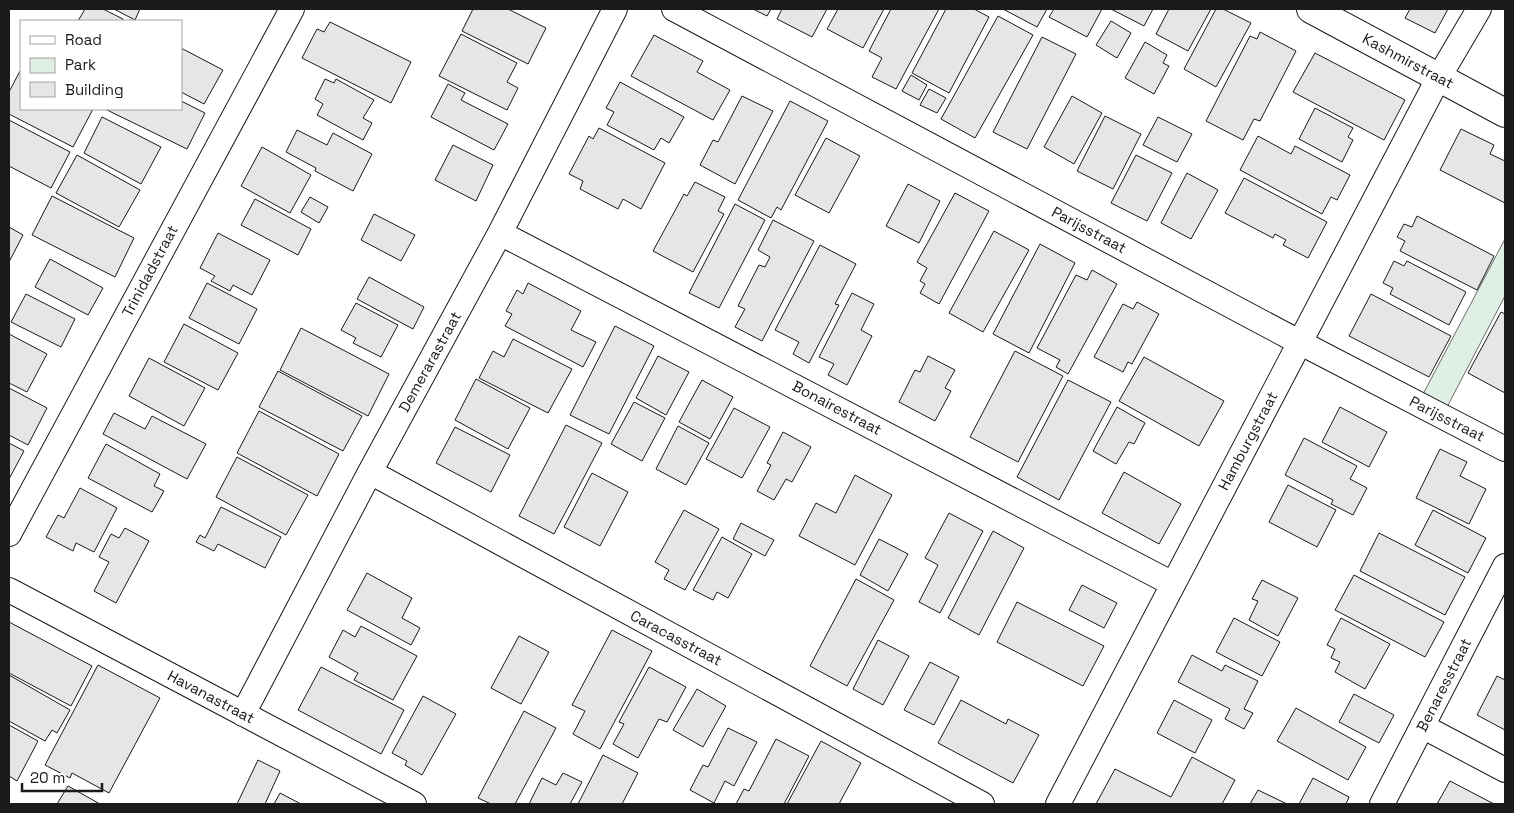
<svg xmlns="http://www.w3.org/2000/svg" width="1514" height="813" font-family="'Space Grotesk',sans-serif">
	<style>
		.green { fill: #e0efe3; stroke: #6a6a6a }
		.building { fill: #e6e6e6; stroke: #1a1a1a }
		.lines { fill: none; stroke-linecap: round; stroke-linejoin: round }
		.minor-casing { stroke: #1a1a1a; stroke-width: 26 }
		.tertiary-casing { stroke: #1a1a1a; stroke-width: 30 }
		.minor { stroke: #fff; stroke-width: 24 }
		.tertiary { stroke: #fff; stroke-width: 28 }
		.labels { text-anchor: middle; stroke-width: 4; stroke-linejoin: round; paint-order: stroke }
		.street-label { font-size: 15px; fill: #1a1a1a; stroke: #fff }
	</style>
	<rect width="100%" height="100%" fill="#fff"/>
	<!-- green -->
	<path class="green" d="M1505 239V296L1446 409 1422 396Z"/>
	<!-- building -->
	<path class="building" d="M85 9H103L123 19 122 21H78Z
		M114 9H140L135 20Z
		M473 9H508L546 28 528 64 462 31Z
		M753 9H771L767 16Z
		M782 9H827L812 37 777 19Z
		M838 9H884L863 48 827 29Z
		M891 9H939L896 89 872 77 882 58 869 51Z
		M946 9H974L989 17 949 93 912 73Z
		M1003 9H1047L1037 27Z
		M1054 9H1102L1087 37 1049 17Z
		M1111 9H1153L1144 26Z
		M1169 9H1211L1188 51 1156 34Z
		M1216 9H1223L1251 23 1216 87 1184 69Z
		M1410 9H1448L1435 33 1405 18Z
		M998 16 1033 35 975 138 941 119Z
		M1111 21 1131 33 1117 58 1096 45Z
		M330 22 411 62 391 103 302 58 317 29 324 32Z
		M1260 32 1296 51 1260 121 1254 119 1243 140 1206 121 1250 36 1257 39Z
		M461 34 517 63 507 82 518 88 507 110 439 76Z
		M654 35 703 61 697 72 730 90 713 120 631 76Z
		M1042 37 1076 54 1027 149 993 132Z
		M1145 42 1167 55 1163 63 1169 66 1154 94 1125 78Z
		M181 48 223 70 204 104 181 92Z
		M1315 53 1405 100 1384 140 1293 92Z
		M20 71 21 72V109H93L73 147 9 114V92Z
		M911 75 927 85 919 100 902 91Z
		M325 79 334 83 336 79 374 100 363 118 372 123 363 140 317 115 323 104 315 99Z
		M620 82 684 117 669 143 661 138 654 150 607 125 614 112 606 108Z
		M448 84 465 93 461 100 508 124 494 150 431 117Z
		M929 89 946 98 937 113 920 105Z
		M742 96 773 111 735 184 700 165 713 140 718 142Z
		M1072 96 1102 113 1074 164 1044 147Z
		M181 101 205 113 187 149 105 109H181Z
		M790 101 828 121 781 210 777 207 771 218 738 200Z
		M1315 108 1353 128 1348 137 1353 140 1342 162 1299 139Z
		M1105 116 1141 134 1113 189 1077 171Z
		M102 117 161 147 141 184 84 153Z
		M1158 117 1192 134 1177 162 1143 145Z
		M9 120 70 152 51 188 9 166Z
		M599 128 665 163 641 209 623 199 618 209 580 189 583 181 569 174 589 136 593 139Z
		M1461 129 1494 145 1490 154 1505 161V203L1440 170Z
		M297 130 327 145 333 133 372 154 353 191 315 171 316 168 286 152Z
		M1258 136 1291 154 1295 146 1350 175 1337 200 1331 197 1322 214 1240 170Z
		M826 138 860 156 829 213 795 195Z
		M453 145 493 165 476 201 435 180Z
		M262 147 311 175 290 213 241 186Z
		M77 155 140 190 119 227 56 193Z
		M1136 155 1172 173 1147 221 1111 203Z
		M1187 173 1218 190 1191 239 1161 223Z
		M1244 178 1327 222 1308 258 1283 245 1286 240 1275 234 1273 238 1225 213Z
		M695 182 725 197 718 211 724 214 693 272 653 251 684 194 687 196Z
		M908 184 940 201 919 243 886 226Z
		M955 193 989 211 939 304 920 293 925 284 920 281 927 268 917 262Z
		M52 196 134 238 115 277 32 235Z
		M310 197 328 207 319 223 301 212Z
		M255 199 311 229 298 255 241 225Z
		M735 204 765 220 719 308 689 293Z
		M374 214 415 235 401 261 361 240Z
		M1417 216 1494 256 1477 290 1400 251 1405 241 1397 237 1404 224 1412 227Z
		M773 220 814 241 762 341 735 327 745 309 738 306 759 265 765 267 770 257 758 250Z
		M9 227 23 235 9 262Z
		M994 231 1029 250 983 332 949 313Z
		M218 233 270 260 252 295 233 285 230 291 211 281 215 276 200 268Z
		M1040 244 1075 263 1029 353 993 334Z
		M820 245 856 264 835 304 839 305 809 363 793 354 799 342 775 330Z
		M50 259 103 288 88 315 35 287Z
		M1394 261 1404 266 1407 261 1466 292 1449 325 1390 294 1393 288 1383 283Z
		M1092 270 1117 284 1068 374 1056 367 1060 360 1037 348 1076 275 1087 280Z
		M369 277 424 307 413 329 357 299Z
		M207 283 257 309 239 344 189 318Z
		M528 283 581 311 571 330 596 342 583 367 505 326 512 314 506 311 517 290 523 294Z
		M852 293 874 304 861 330 872 336 847 385 828 375 834 364 819 357Z
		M26 294 75 319 61 347 11 322Z
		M1371 294 1451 336 1429 377 1349 336Z
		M1137 302 1159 314 1132 364 1128 362 1123 372 1094 357 1123 304 1133 309Z
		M356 303 398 325 381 357 353 343 356 338 341 330Z
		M1501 312 1505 314V393L1468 373Z
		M184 324 238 353 218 390 164 362Z
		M615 326 654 346 609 434 570 415Z
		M301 328 389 374 368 416 280 370Z
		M9 334 47 354 27 392 9 383Z
		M513 339 572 369 548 413 479 378 493 351 504 357Z
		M1015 351 1063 376 1018 462 970 437Z
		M658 356 689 372 666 415 636 398Z
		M928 356 955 370 945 388 951 391 935 421 899 402 915 370 920 372Z
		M1144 357 1224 401 1199 446 1119 401Z
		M149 358 205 388 184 426 129 396Z
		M278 371 362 416 343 451 259 407Z
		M476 379 530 408 508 449 455 420Z
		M702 380 733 397 710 439 679 422Z
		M1068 380 1111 402 1059 500 1017 477Z
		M9 388 47 408 28 445 9 435Z
		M634 402 665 418 642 461 611 444Z
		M1117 407 1145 423 1134 444 1129 442 1116 464 1093 451Z
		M1340 407 1387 432 1369 467 1322 442Z
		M734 408 770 427 742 478 706 459Z
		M259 411 339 454 317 496 237 453Z
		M114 413 145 429 152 416 206 444 187 479 103 434Z
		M566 425 602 443 554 534 519 516Z
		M678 426 709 443 686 485 656 469Z
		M455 427 510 455 491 492 436 463Z
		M783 432 811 447 792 482 786 479 774 500 757 491 771 465 767 463Z
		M1304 438 1357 466 1350 479 1367 488 1353 515 1331 504 1333 500 1285 475Z
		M9 443 24 451 9 479Z
		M106 444 160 474 154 486 164 491 152 512 88 478Z
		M1440 449 1467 462 1460 476 1486 489 1469 524 1416 498Z
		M237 457 308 495 286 535 216 497Z
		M1124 472 1181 504 1159 544 1102 513Z
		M592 473 628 492 600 546 564 527Z
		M855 475 892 495 855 565 799 536 816 503 836 513Z
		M1288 485 1336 510 1317 547 1269 522Z
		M80 488 117 508 94 552 76 543 73 551 46 537 58 515 64 518Z
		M221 507 281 537 265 568 218 544 214 551 196 542 200 535 205 538Z
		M684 510 719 529 685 590 664 579 669 570 655 562Z
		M1433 510 1486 538 1468 573 1415 545Z
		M949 513 983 531 940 613 919 602 938 565 925 558Z
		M741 523 774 540 765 556 733 539Z
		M125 528 149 541 116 603 94 591 109 562 99 557 111 534 119 538Z
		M993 531 1024 548 979 635 948 618Z
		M1379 533 1465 577 1445 615 1360 571Z
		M722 537 752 554 728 598 717 592 713 600 693 590Z
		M879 539 908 554 888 591 860 575Z
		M367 573 412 598 402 618 420 628 411 645 347 610Z
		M1354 575 1444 622 1425 657 1335 610Z
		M856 579 894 600 847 686 810 666Z
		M1262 580 1298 598 1278 636 1249 620 1258 601 1252 599Z
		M1082 585 1117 603 1104 628 1069 610Z
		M1017 602 1104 646 1083 686 997 642Z
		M1234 618 1280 642 1262 676 1216 652Z
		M1341 618 1390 644 1365 689 1335 672 1340 662 1331 658 1335 649 1327 645Z
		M9 622 92 666 71 706 9 673Z
		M361 626 417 656 393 700 354 680 358 673 329 657 343 630 355 637Z
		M612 630 652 651 600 749 573 734 585 711 572 705Z
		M519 636 549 652 521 704 491 688Z
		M878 640 909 656 883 705 853 689Z
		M1192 655 1222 671 1225 665 1258 681 1244 709 1253 713 1244 729 1225 719 1230 709 1178 682Z
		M930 662 959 677 934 725 904 710Z
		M98 665 160 698 109 793 72 773 70 778 45 765Z
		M321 667 404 710 381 754 298 710Z
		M649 667 686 687 667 722 659 719 638 758 613 744 624 724 619 722Z
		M9 675 70 710 57 733 52 730 45 741 9 721Z
		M1497 676 1505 680V730L1477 715Z
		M697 689 726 706 703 747 673 730Z
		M1354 694 1394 715 1379 743 1339 722Z
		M423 696 456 714 422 775 405 765 407 761 392 753Z
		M961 700 1006 724 1008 719 1039 735 1013 783 938 743Z
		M1174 700 1212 720 1195 753 1157 733Z
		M1296 708 1366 747 1348 780 1277 741Z
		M524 711 556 728 515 804H491L478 798Z
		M9 725 38 741 17 781 9 776Z
		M728 728 757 742 734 786 725 781 714 803 690 790 703 765 708 767Z
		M776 739 809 756 784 804H736L744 789 749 791Z
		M821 741 861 763 839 804H787Z
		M603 755 638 773 622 804H578Z
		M1192 757 1235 780 1222 804H1096L1115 769 1171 797Z
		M258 760 280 771 265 804H237Z
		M563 773 582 782 570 804H529L542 778 556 785Z
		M1313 778 1349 797 1346 804H1299Z
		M1450 781 1494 804H1437Z
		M68 786 100 804H57Z
		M1258 790 1287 804H1250Z
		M280 793 301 804H274Z"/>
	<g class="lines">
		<!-- minor casing -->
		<g class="minor-casing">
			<path id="minor" d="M674 9 1299 342 1505 449
				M500 233 1173 584
				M370 472 982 804
				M9 534 292 9
				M9 590 414 804
				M243 714 370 472 500 233 615 9
				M1422 726 1505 770
				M1058 804 1439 77 1479 9
				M1382 804 1505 566"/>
		</g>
		<!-- tertiary casing -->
		<g class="tertiary-casing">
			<path id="tertiary" d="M1311 9 1505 113"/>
		</g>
		<!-- minor -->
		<use href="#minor" class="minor"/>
		<!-- tertiary -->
		<use href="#tertiary" class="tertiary"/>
	</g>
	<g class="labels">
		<!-- street labels -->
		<g class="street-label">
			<text transform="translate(1408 61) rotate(28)" y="5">Kashmirstraat</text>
			<text transform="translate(1089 230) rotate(28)" y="5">Parijsstraat</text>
			<text transform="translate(150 271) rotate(-62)" y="5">Trinidadstraat</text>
			<text transform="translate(430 362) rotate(-61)" y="5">Demerarastraat</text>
			<text transform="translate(837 408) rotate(28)" y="5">Bonairestraat</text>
			<text transform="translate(1447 419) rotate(27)" y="5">Parijsstraat</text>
			<text transform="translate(1248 441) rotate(-62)" y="5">Hamburgstraat</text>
			<text transform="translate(676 638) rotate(28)" y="5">Caracasstraat</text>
			<text transform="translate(1444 685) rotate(-63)" y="5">Benaresstraat</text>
			<text transform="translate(211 697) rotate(28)" y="5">Havanastraat</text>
		</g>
	</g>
	<!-- border -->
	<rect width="1514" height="813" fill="none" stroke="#1a1a1a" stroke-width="20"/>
	<!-- legend -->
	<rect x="20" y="20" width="162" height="90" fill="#ffffff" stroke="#a3a3a3"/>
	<rect x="30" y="36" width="25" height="8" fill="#ffffff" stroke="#a3a3a3"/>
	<text x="65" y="45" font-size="15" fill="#1a1a1a">Road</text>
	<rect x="30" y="58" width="25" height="15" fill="#e0efe3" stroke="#a3a3a3"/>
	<text x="65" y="70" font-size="15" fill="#1a1a1a">Park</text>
	<rect x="30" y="82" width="25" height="15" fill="#e6e6e6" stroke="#a3a3a3"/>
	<text x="65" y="95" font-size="15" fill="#1a1a1a">Building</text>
	<!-- scale -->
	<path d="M22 783v8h80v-8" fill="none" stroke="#1a1a1a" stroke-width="2.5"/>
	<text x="30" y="783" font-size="15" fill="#1a1a1a" stroke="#ffffff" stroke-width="4" paint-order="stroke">20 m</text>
</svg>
